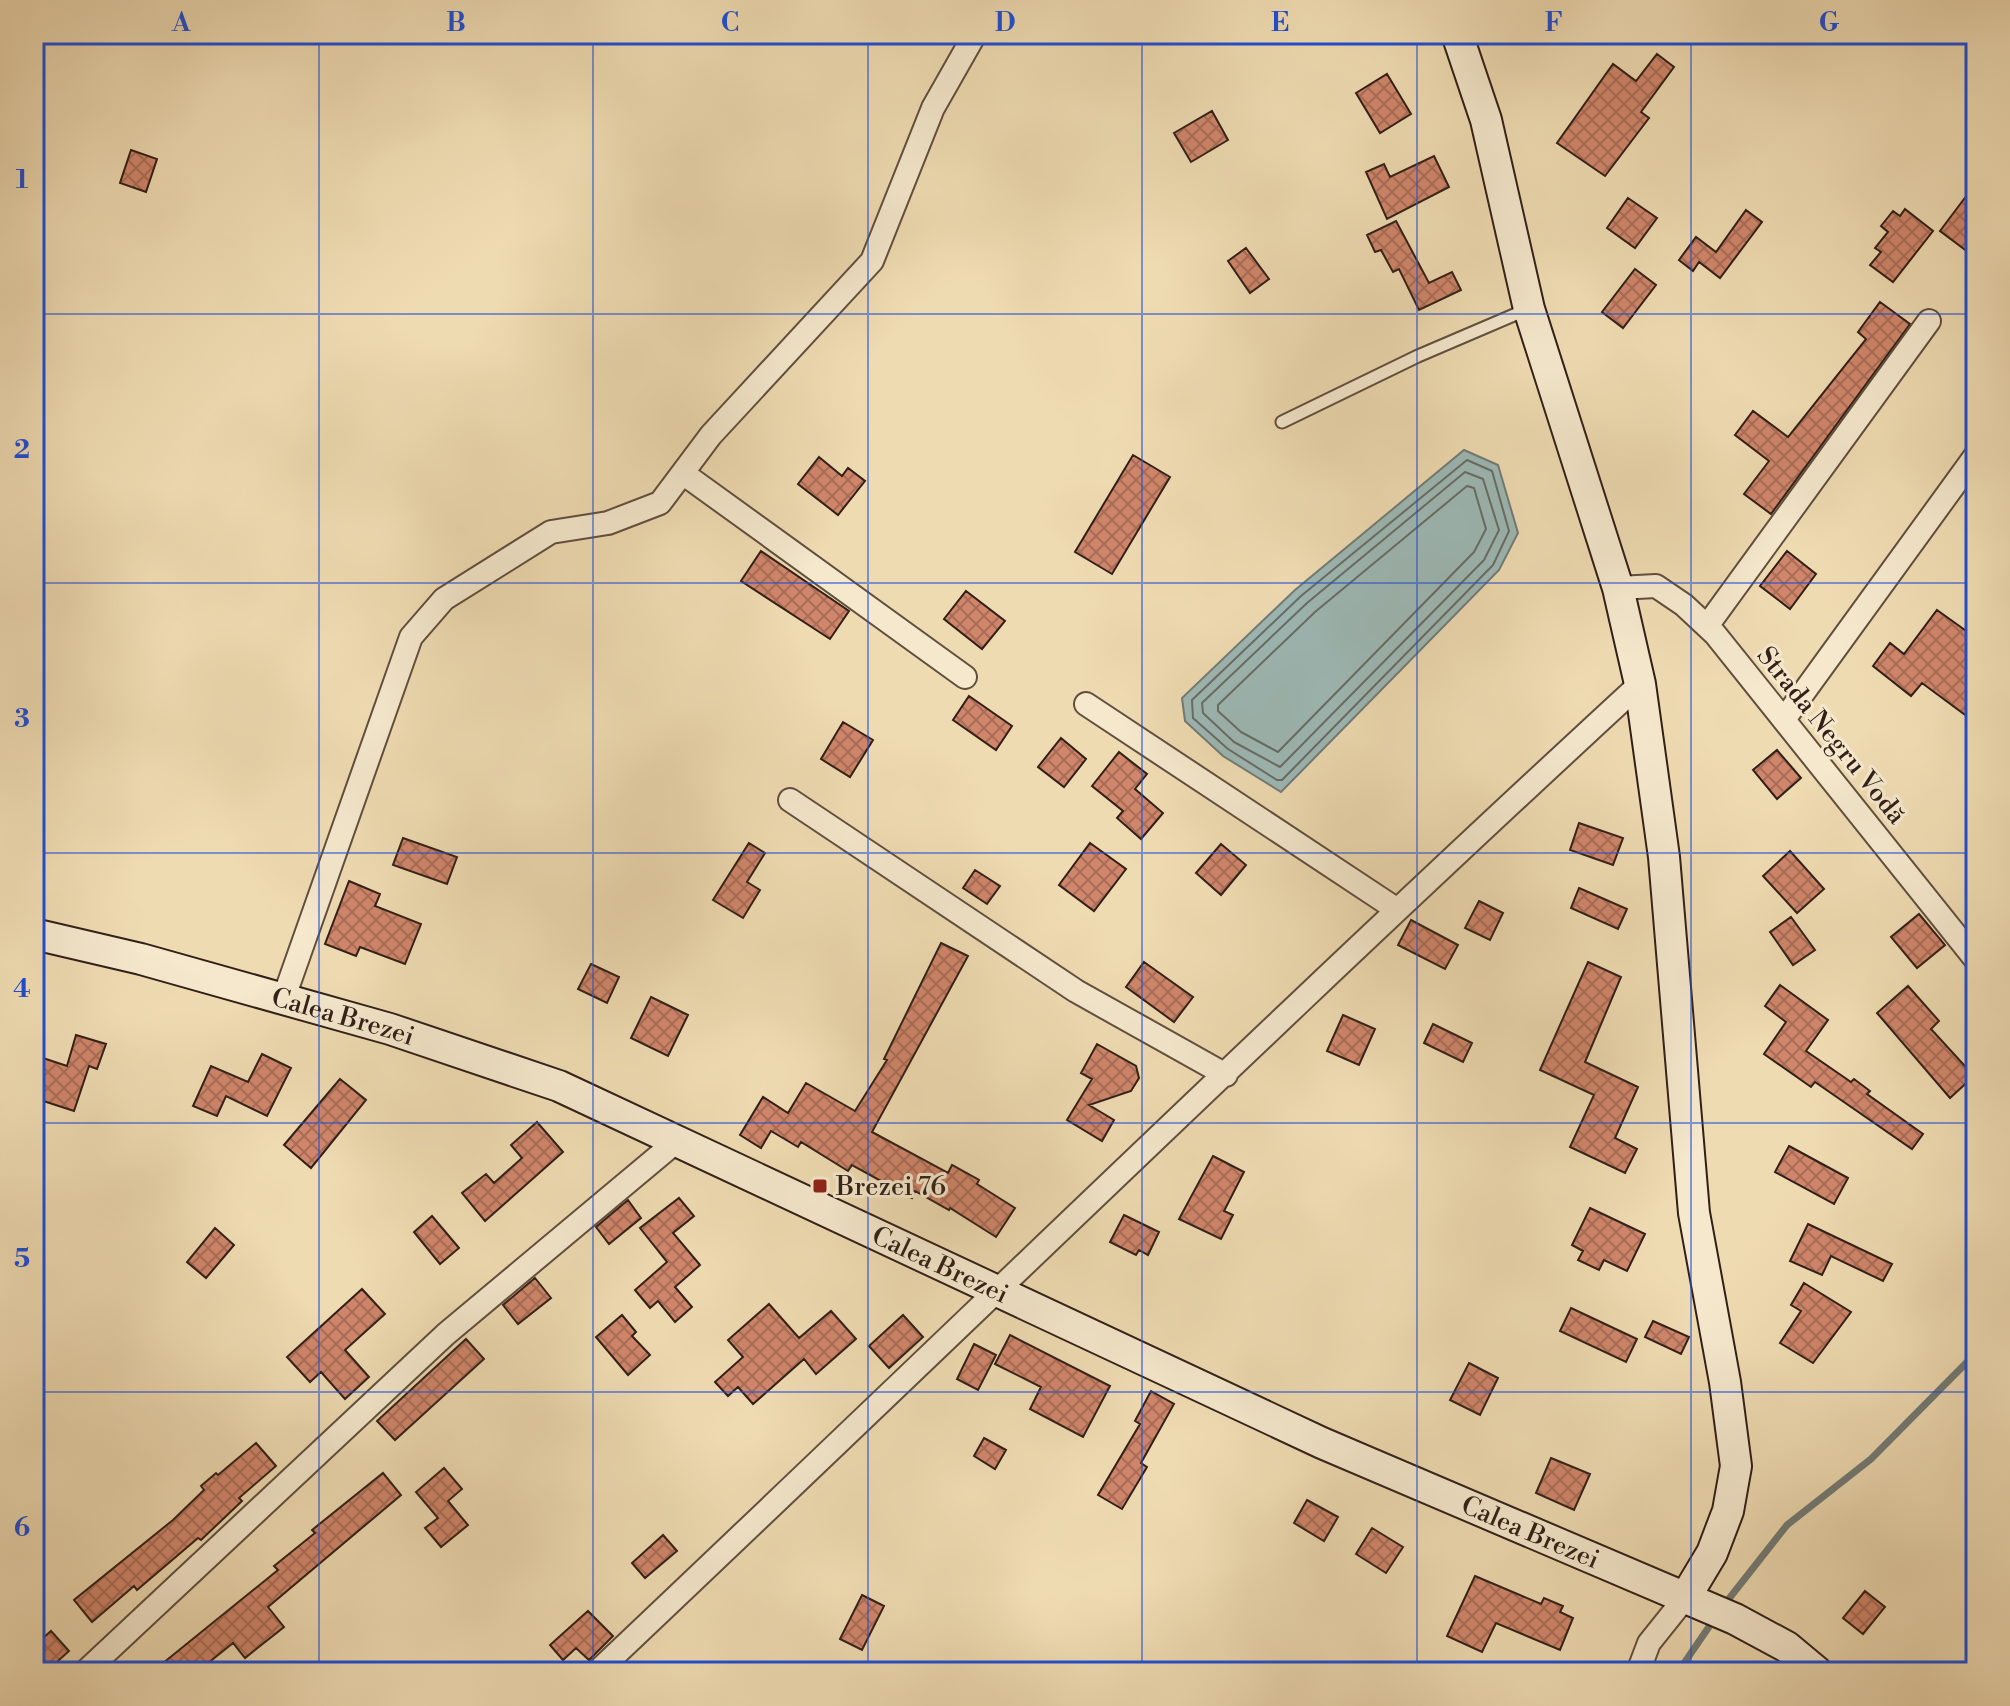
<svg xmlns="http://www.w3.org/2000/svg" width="2010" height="1706" font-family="'Libre Bodoni',serif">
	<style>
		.water { fill: #9db9b6; stroke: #727b77; stroke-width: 2 }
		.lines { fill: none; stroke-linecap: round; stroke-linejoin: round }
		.shore { stroke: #676c67; stroke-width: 2 }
		.stream { stroke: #727b77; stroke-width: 7 }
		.building { fill: url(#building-cross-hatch); stroke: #311f18; stroke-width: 2 }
		.lane-casing { stroke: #604e3e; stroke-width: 15 }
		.street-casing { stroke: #604e3e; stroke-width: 26 }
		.secondary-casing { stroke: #311f18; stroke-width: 34 }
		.lane { stroke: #f5e8cd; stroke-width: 11 }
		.street { stroke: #f5e8cd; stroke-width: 22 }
		.secondary { stroke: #f5e8cd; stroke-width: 30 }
		.grid { fill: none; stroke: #1d4ed8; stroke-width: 2; stroke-opacity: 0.55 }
		.poi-dot { fill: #8f2418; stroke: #f5e8cd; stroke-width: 3 }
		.labels { text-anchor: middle; stroke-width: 6; stroke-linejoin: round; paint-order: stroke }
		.street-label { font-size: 26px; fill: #311f18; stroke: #f5e8cd }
		.poi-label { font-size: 26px; fill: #311f18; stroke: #f5e8cd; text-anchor: start }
		.neatline { fill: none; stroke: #1d4ed8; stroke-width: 3 }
		.grid-label { font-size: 26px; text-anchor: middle; font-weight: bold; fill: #1d4ed8 }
	</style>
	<defs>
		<pattern id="building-cross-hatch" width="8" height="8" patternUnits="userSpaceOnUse" patternTransform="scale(2)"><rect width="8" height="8" fill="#d0866b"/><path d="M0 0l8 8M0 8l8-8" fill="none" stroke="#a96d57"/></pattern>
	</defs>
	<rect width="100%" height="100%" fill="#efdbb2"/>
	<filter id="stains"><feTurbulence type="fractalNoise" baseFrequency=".0025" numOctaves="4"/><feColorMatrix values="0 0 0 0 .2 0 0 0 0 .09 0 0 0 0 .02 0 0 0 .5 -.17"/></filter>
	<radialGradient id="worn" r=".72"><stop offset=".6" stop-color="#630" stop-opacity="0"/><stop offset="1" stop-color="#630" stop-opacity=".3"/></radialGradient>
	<!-- water -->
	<path class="water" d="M1464 450 1498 465 1518 533 1499 570 1281 792 1223 756 1185 721 1182 698 1295 590Z"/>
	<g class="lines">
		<!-- shore -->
		<path class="shore" d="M1467 460 1492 471 1509 531 1493 565 1282 780H1277L1228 749 1193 718 1192 700 1301 596Z
			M1465 472 1483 479 1499 530 1484 560 1280 767 1234 742 1203 713 1202 703 1307 603Z
			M1467 486 1474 488 1486 529 1474 552 1278 752 1241 732 1218 711V705L1315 612Z"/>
		<!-- stream -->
		<path class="stream" d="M1724 1605 1787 1525 1871 1459 1976 1353
			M1678 1672 1715 1618"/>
	</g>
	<!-- building -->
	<path class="building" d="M1657 54 1674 67 1641 112 1649 118 1605 176 1557 143 1613 64 1636 81Z
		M1387 74 1411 114 1380 133 1356 93Z
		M1212 111 1228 140 1191 162 1174 133Z
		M131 150 157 159 146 192 120 183Z
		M1434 156 1449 187 1387 219 1366 172 1384 164 1390 177Z
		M1976 183V258L1940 231Z
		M1628 198 1657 218 1635 248 1607 228Z
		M1905 209 1933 231 1893 282 1870 265 1881 252 1875 248 1888 232 1881 226 1893 211 1900 216Z
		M1746 210 1762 222 1720 278 1699 262 1693 271 1679 260 1696 237 1716 252Z
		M1396 221 1429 283 1452 272 1461 290 1419 310 1399 269 1393 272 1381 250 1375 252 1367 235Z
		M1246 248 1269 279 1250 293 1228 261Z
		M1635 269 1656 285 1623 328 1602 312Z
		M1880 302 1910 324 1771 514 1744 494 1769 461 1735 435 1753 411 1788 437 1866 339 1858 332Z
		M1133 455 1170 477 1112 574 1075 552Z
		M819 457 842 476 848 468 865 481 838 515 798 484Z
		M761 551 849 611 830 639 741 581Z
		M1787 551 1816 574 1790 609 1760 586Z
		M966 591 1005 621 982 649 944 619Z
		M1937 610 1976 638V723L1922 683 1911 696 1873 666 1890 643 1904 654Z
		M969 696 1012 726 996 750 953 720Z
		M843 722 873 740 850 777 821 759Z
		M1061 738 1086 759 1064 787 1038 767Z
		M1777 750 1801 778 1777 799 1753 770Z
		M1119 752 1147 774 1135 789 1163 813 1141 839 1117 818 1123 811 1092 786Z
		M1579 823 1623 838 1613 865 1570 850Z
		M403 838 457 857 447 884 393 865Z
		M749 843 765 853 747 882 760 890 743 918 713 900Z
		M1090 843 1126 869 1094 911 1059 885Z
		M1221 844 1246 865 1221 895 1196 873Z
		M1790 851 1824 889 1797 913 1763 876Z
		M975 870 1000 886 987 904 963 888Z
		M349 881 380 894 375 906 421 924 405 964 360 947 356 956 325 944Z
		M1579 888 1627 909 1618 929 1571 908Z
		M1479 901 1503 913 1490 940 1465 928Z
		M1919 914 1945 945 1917 968 1891 937Z
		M1791 917 1815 950 1793 965 1770 932Z
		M1411 920 1458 945 1445 969 1398 945Z
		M941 943 968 956 872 1132 948 1173 952 1165 979 1180 977 1184 1015 1208 996 1237 950 1208 949 1210 915 1191 912 1198 852 1165 848 1171 801 1142 798 1147 771 1131 761 1148 740 1135 763 1097 788 1113 806 1083 855 1111 887 1060 884 1059Z
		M1144 962 1193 997 1174 1022 1126 987Z
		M1588 962 1621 977 1585 1062 1638 1087 1615 1138 1637 1149 1625 1173 1570 1147 1594 1095 1540 1070Z
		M591 964 619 977 607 1003 578 989Z
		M1780 985 1828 1020 1806 1051 1851 1082 1854 1079 1870 1091 1867 1094 1923 1134 1912 1149 1815 1082 1811 1087 1764 1054 1786 1022 1765 1006Z
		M1908 986 1939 1021 1931 1029 1974 1076 1950 1098 1877 1013Z
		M651 997 688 1015 668 1056 631 1038Z
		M1343 1015 1375 1029 1359 1065 1327 1051Z
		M1433 1024 1472 1043 1463 1062 1424 1043Z
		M76 1035 106 1044 97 1069 89 1066 74 1111 34 1098V1073L40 1057 67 1066Z
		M1097 1044 1136 1066 1139 1078 1131 1091 1089 1105 1114 1120 1102 1141 1067 1120 1092 1079 1081 1073Z
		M262 1054 291 1068 267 1116 226 1096 217 1116 193 1106 211 1066 248 1082Z
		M340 1079 366 1100 311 1168 284 1145Z
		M537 1122 563 1152 485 1221 462 1193 486 1174 494 1183 522 1158 511 1145Z
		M1789 1146 1848 1178 1834 1204 1775 1172Z
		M1213 1156 1244 1172 1224 1211 1233 1215 1221 1239 1179 1219Z
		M679 1198 694 1216 673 1233 700 1265 675 1287 692 1307 675 1322 658 1301 650 1308 635 1290 667 1262 640 1228Z
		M628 1200 641 1218 609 1244 596 1227Z
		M1590 1208 1645 1234 1627 1271 1604 1260 1599 1270 1578 1260 1583 1251 1572 1245Z
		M1124 1215 1159 1232 1148 1255 1139 1250 1136 1255 1110 1242Z
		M432 1216 459 1248 440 1264 414 1232Z
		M1808 1224 1892 1264 1883 1281 1831 1256 1822 1275 1790 1261Z
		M215 1228 234 1245 206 1278 187 1262Z
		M535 1278 551 1298 518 1324 503 1305Z
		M1804 1283 1851 1312 1813 1363 1780 1343 1801 1311 1791 1305Z
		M362 1289 385 1314 345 1350 369 1377 345 1399 321 1372 310 1382 287 1357Z
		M769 1304 799 1338 831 1311 856 1339 816 1374 804 1359 753 1404 738 1387 728 1396 715 1382 743 1357 728 1340Z
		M1571 1308 1637 1339 1626 1362 1560 1331Z
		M622 1315 636 1332 632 1336 650 1355 628 1375 596 1337Z
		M903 1315 923 1337 889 1368 869 1346Z
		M1653 1321 1689 1337 1681 1354 1645 1337Z
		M1010 1335 1110 1386 1083 1437 1030 1409 1041 1387 995 1364Z
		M466 1339 484 1359 395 1440 377 1421Z
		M974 1344 996 1355 978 1390 957 1379Z
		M1469 1363 1498 1378 1480 1415 1450 1400Z
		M1151 1391 1174 1404 1141 1463 1147 1467 1122 1509 1098 1495 1140 1424 1135 1421Z
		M984 1438 1006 1450 995 1469 974 1456Z
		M256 1443 276 1466 239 1498 242 1501 201 1540 198 1538 137 1590 134 1586 92 1622 74 1600 173 1520 204 1490 201 1486 216 1473 218 1475Z
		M1551 1458 1590 1474 1574 1510 1536 1493Z
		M444 1468 462 1489 448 1501 468 1525 441 1547 425 1528 438 1518 416 1492Z
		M383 1473 401 1495 268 1607 284 1627 245 1658 233 1643 197 1672H152L278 1570 274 1566 315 1533 312 1530Z
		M1307 1500 1338 1517 1324 1541 1294 1523Z
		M1372 1528 1403 1547 1386 1573 1356 1554Z
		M663 1535 677 1551 645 1578 632 1563Z
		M1475 1576 1541 1604 1544 1598 1563 1606 1560 1612 1573 1618 1560 1650 1496 1623 1482 1652 1447 1636Z
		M1865 1591 1885 1607 1863 1634 1843 1618Z
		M862 1595 884 1606 862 1650 840 1639Z
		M588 1611 613 1636 589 1660 576 1648 563 1660 550 1645Z
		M51 1631 69 1651 46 1672H34V1646Z"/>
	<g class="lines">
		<!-- lane casing -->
		<g class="lane-casing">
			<path id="lane" d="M1282 422 1418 356 1528 309"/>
		</g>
		<!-- street casing -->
		<g class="street-casing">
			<path id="street" d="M684 474 965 677
				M1618 588 1656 586 1684 605 1715 634 1976 960
				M1707 626 1929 321
				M1086 704 1396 909
				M1785 718 1976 455
				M790 800 1076 991 1226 1075
				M283 1000 411 637 444 599 551 532 608 523 660 503 711 435 872 261 933 108 975 34
				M85 1672 446 1334 678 1140
				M597 1672C945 1343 1288 1008 1640 684
				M1638 1672 1649 1643 1685 1598"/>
		</g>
		<!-- secondary casing -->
		<g class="secondary-casing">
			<g id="secondary">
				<path d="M1457 34 1486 120 1529 309 1618 588 1640 684 1664 857 1694 1213 1725 1382 1736 1466 1728 1511 1712 1553 1685 1598"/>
				<path id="s1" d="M34 934 141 959 390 1029 559 1086 1322 1443 1735 1619 1787 1647 1817 1672"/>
			</g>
		</g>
		<!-- lane -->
		<use href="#lane" class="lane"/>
		<!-- street -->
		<use href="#street" class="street"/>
		<!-- secondary -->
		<use href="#secondary" class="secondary"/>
	</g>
	<!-- grid -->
	<path class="grid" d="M319 34V1672M593 34V1672M868 34V1672M1142 34V1672M1417 34V1672M1691 34V1672M34 314H1976M34 583H1976M34 853H1976M34 1123H1976M34 1392H1976"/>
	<!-- markers -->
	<rect class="poi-dot" x="812" y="1178" width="16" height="16" rx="4"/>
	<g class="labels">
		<!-- street labels -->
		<g class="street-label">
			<text transform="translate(1832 735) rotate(51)" y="9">Strada Negru Vodă</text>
			<text dy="9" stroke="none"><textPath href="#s1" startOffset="320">Calea Brezei</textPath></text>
			<text dy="9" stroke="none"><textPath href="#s1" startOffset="968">Calea Brezei</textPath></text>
			<text dy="9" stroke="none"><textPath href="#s1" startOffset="1616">Calea Brezei</textPath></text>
		</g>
		<!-- poi labels -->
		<g class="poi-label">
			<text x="836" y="1195">Brezei 76</text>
		</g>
	</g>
	<!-- margin -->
	<rect width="2010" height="1706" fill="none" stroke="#efdbb2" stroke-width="88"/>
	<rect x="44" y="44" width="1922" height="1618" class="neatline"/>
	<g class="grid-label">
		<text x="181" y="31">A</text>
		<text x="456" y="31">B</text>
		<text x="730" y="31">C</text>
		<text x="1005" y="31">D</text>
		<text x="1280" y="31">E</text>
		<text x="1554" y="31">F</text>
		<text x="1829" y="31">G</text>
		<text x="22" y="188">1</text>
		<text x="22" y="458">2</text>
		<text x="22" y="727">3</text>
		<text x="22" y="997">4</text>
		<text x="22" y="1267">5</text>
		<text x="22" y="1536">6</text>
	</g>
	<rect width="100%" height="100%" filter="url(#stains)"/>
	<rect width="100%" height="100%" fill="url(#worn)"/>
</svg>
